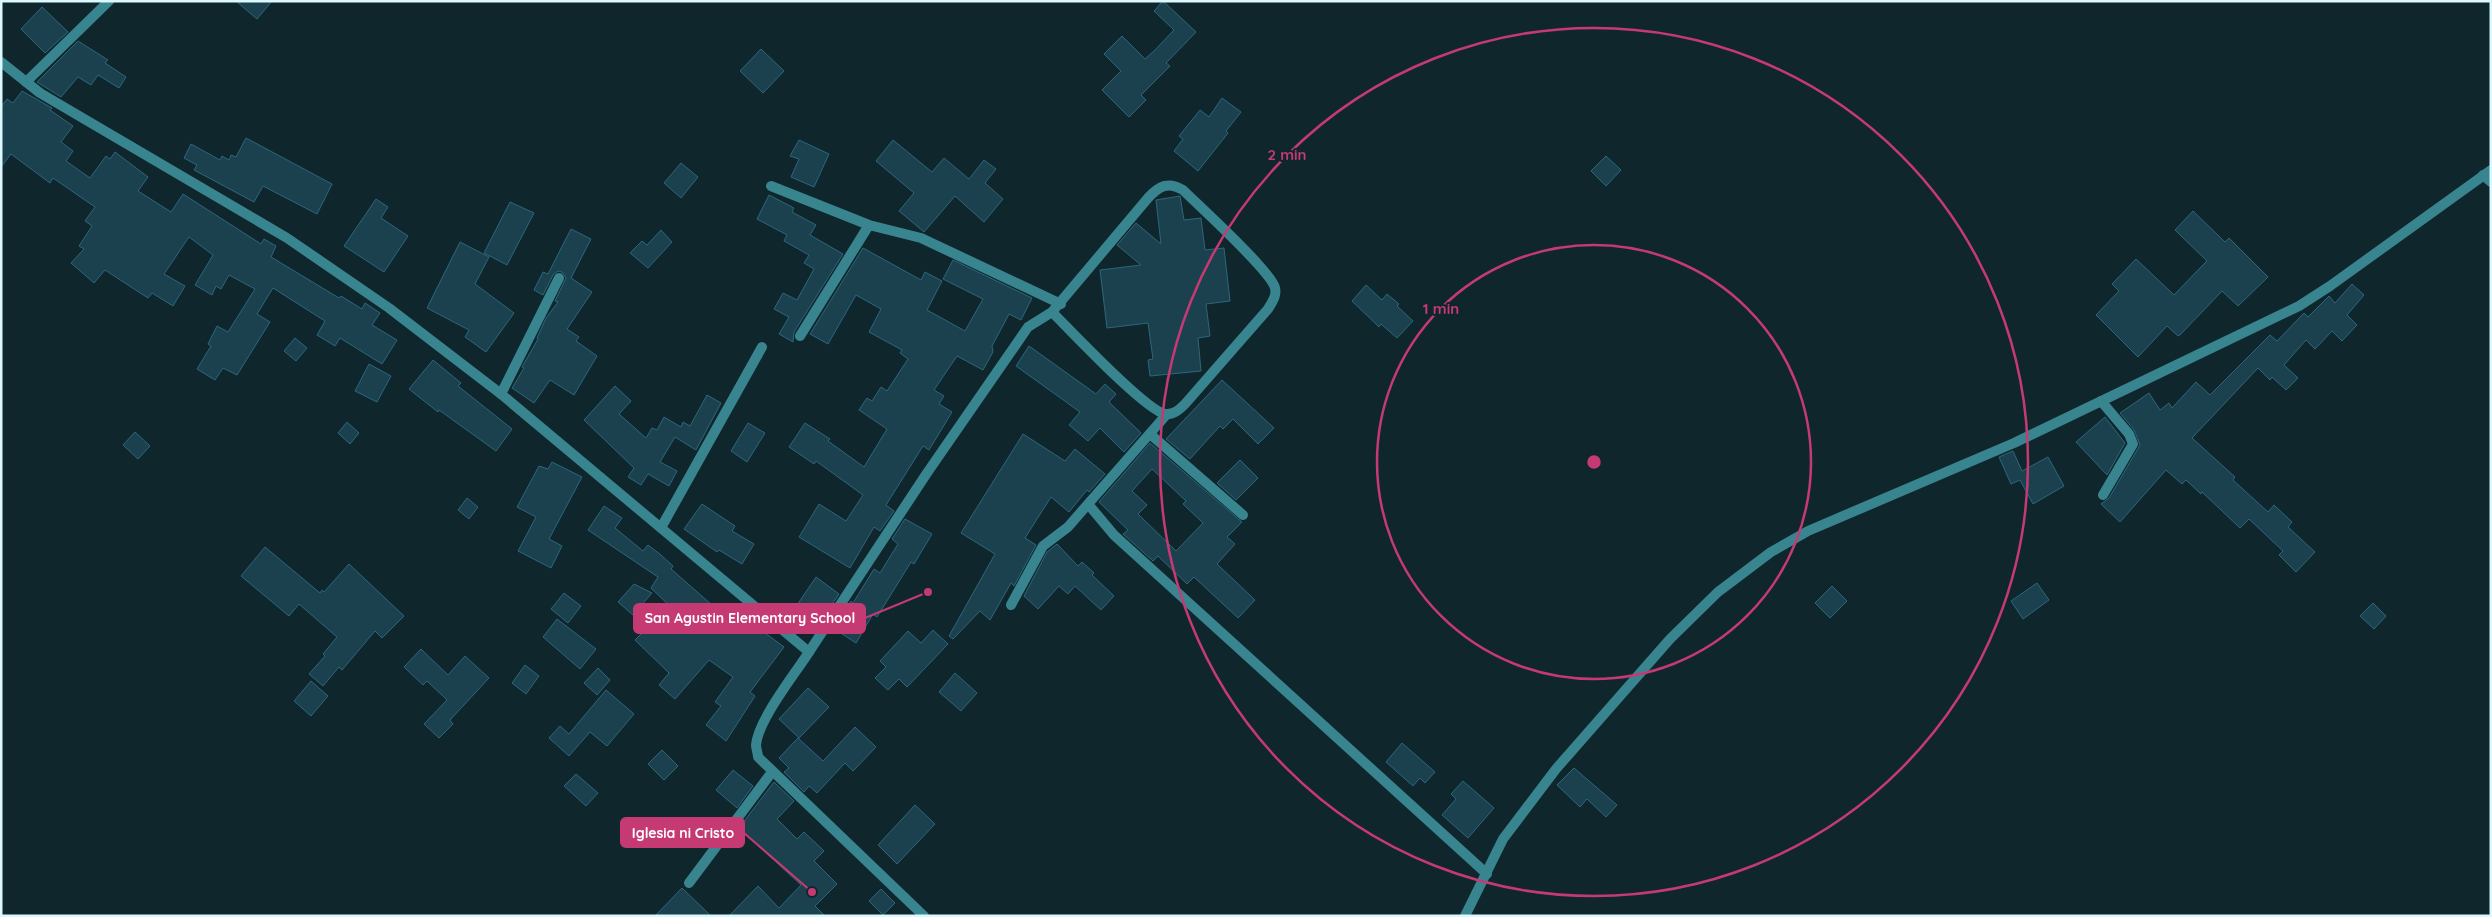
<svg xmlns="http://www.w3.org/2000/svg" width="2492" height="917" font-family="Quicksand,sans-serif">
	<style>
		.building { fill: #1b414f; stroke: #2c677d; fill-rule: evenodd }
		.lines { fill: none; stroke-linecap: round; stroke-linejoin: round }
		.service { stroke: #38858f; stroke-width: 10 }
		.minor { stroke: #38858f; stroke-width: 10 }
		.tertiary { stroke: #38858f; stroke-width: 10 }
		.ring { fill: none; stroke: #c63a74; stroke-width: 2.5 }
		.centre { fill: #c63a74; stroke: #10262d; stroke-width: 2.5 }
		.ring-label { font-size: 15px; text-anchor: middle; font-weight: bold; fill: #c63a74; stroke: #10262d; stroke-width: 4; stroke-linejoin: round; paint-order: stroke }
		.leader { fill: none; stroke: #c63a74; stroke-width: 2 }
		.callout-dot { fill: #c63a74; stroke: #10262d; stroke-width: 2 }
		.callout { fill: #c63a74; stroke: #c63a74; stroke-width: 2 }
		.callout-label { font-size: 14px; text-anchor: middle; font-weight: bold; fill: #fff }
	</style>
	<rect width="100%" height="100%" fill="#10262d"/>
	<!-- building -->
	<path class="building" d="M236 1H272L257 19Z
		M1163 1 1196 32 1166 63 1170 66 1141 95 1146 100 1129 117 1102 90 1121 71 1104 54 1122 36 1145 59 1154 51 1174 30 1154 11Z
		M42 7 68 32 45 53 21 29Z
		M78 41 108 60 105 63 126 77 119 88 98 75 91 85 78 77 61 97 37 82Z
		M761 49 784 71 763 93 740 71Z
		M22 91 52 108 50 110 73 126 61 142 73 151 66 161 90 178 106 156 110 159 115 152 148 177 138 191 171 212 183 194 261 244 264 239 276 246 271 257 339 298 341 296 362 309 365 303 380 313 372 325 397 340 382 364 340 338 335 346 317 335 325 321 273 288 257 314 270 322 237 375 223 368 215 380 197 369 211 346 208 344 217 326 228 332 255 289 229 275 221 289 216 286 212 295 195 285 213 255 189 237 164 274 185 286 173 306 152 293 148 298 105 270 94 283 71 263 84 249 79 246 92 226 85 221 95 207 53 178 50 183 11 154 1 167V107L7 99 13 103Z
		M1222 98 1241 112 1226 131 1228 133 1198 171 1174 151 1183 139 1179 136 1200 110 1209 117Z
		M246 138 332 184 317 214 263 186 254 202 194 170 197 165 184 158 191 144 220 160 222 156 229 160 231 155 236 157Z
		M799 140 829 154 814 187 791 177 799 159 790 156Z
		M893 140 932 172 944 158 969 179 984 160 996 169 985 183 1003 199 984 222 955 196 924 232 899 211 914 193 876 161Z
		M1606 156 1621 170 1606 186 1591 171Z
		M681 163 698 177 681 198 664 183Z
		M769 195 794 208 792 212 816 225 810 235 843 254 794 332 793 342 779 334 789 317 774 309 783 293 797 300 814 269 804 263 809 255 784 241 787 235 757 219Z
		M1180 196 1184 220 1201 218 1205 250 1224 248 1230 301 1206 304 1210 336 1198 338 1201 371 1150 376 1148 360 1153 359 1148 323 1107 328 1100 270 1141 265 1117 245 1136 223 1161 244 1156 200Z
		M376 199 388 207 381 218 408 236 384 272 344 246Z
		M510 202 534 213 507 265 484 253Z
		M2193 211 2225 242 2229 238 2268 277 2238 306 2222 291 2180 335 2178 336 2167 326 2138 357 2096 315 2119 291 2112 284 2136 259 2174 295 2200 268 2207 261 2175 230Z
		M571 229 591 239 571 278 592 292 567 329 579 337 576 341 597 356 574 395 550 380 534 403 512 388 524 368 522 367 538 339 537 338 546 318 558 302 555 301 566 278 562 272 558 271 553 275 543 295 534 290 543 272 548 274Z
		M661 230 672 242 648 268 630 253 642 241 647 245Z
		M460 242 489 257 475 284 514 313 486 352 465 337 469 330 427 308Z
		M863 248 921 280 925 272 942 281 927 310 965 331 983 299 943 279 953 260 1032 298 1021 320 1009 314 992 346 993 352 983 370 957 356 934 390 944 396 939 404 952 412 929 450 923 446 886 505 894 511 880 531 874 527 850 568 799 537 819 504 846 521 863 495 816 461 814 464 789 447 805 423 830 439 828 441 864 467 887 429 859 410 867 398 872 401 881 387 887 391 908 359 900 353 902 350 869 332 881 309 856 295 828 344 810 334Z
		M2352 284 2364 295 2347 315 2357 325 2342 341 2332 331 2315 349 2306 340 2284 365 2298 378 2286 390 2272 377 2270 380 2258 368 2192 438 2235 477 2233 480 2268 512 2274 505 2292 522 2288 527 2315 552 2296 572 2279 555 2283 551 2249 519 2240 528 2202 492 2201 494 2186 480 2182 484 2166 470 2120 522 2101 504 2109 498 2140 445 2134 430 2120 413 2149 393 2160 410 2169 403 2172 408 2196 382 2210 395 2270 335 2277 341 2304 313 2308 317 2329 296 2335 303Z
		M1366 285 1382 300 1387 294 1399 304 1397 306 1413 321 1397 338 1381 324 1379 327 1352 301Z
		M295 338 307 348 296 361 284 351Z
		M1029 346 1096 394 1105 384 1116 394 1109 402 1141 433 1124 452 1100 428 1088 441 1069 425 1080 412 1016 366Z
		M433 360 461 383 458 386 512 429 496 451 439 410 438 412 409 389Z
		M369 364 391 376 377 402 355 391Z
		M1222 380 1274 428 1258 444 1233 419 1223 429 1220 426 1190 459 1166 439Z
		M615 386 631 401 619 414 646 438 652 428 657 430 664 417 681 427 683 422 690 426 707 395 721 403 696 450 675 437 660 462 677 471 669 486 648 474 641 485 628 477 634 468 584 420Z
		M2105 417 2125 443 2107 475 2076 442Z
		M347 422 359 433 350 444 338 433Z
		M748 423 765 433 747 462 731 451Z
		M135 432 150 446 138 459 123 445Z
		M1023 434 1065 461 1075 449 1105 474 1089 492 1087 490 1069 512 1051 497 1025 538 1036 545 1014 586 1011 583 990 620 980 611 953 639 949 636 995 554 961 533Z
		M1150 443 1242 522 1227 537 1235 544 1217 564 1255 600 1238 618 1194 577 1187 584 1158 556 1153 561 1123 534 1128 530 1099 502ZM1152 469 1186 501 1183 504 1203 523 1176 551 1138 514 1147 505 1132 491Z
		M2013 451 2022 471 2048 457 2064 486 2033 504 2020 480 2011 484 1999 457Z
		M1240 460 1258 478 1236 500 1217 483Z
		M552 462 582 477 549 539 562 546 551 568 518 551 536 517 517 507 539 466 548 469Z
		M467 498 478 507 469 519 458 510Z
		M702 504 735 526 732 531 754 544 742 564 719 550 717 552 684 529Z
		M604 506 622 518 615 528 643 551 648 545 661 555 673 566 671 569 720 612 746 633 753 624 784 647 750 692 755 696 726 741 706 725 721 706 715 702 733 677 709 660 675 699 659 685 669 673 635 640 650 625 656 631 675 611 651 588 658 577 588 530Z
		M905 519 932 534 914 564 911 562 877 617 873 614 856 643 833 628 851 601 853 603 874 569 880 573 898 544 892 539Z
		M1057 544 1078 566 1082 562 1094 573 1092 575 1114 596 1101 610 1075 586 1068 594 1059 586 1038 609 1024 596 1047 552Z
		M265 547 320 593 322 590 324 592 349 564 404 616 382 638 375 631 342 670 339 667 323 686 309 674 325 656 323 654 337 637 299 604 289 616 241 576Z
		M816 577 839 594 821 621 817 618 811 628 791 614Z
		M2037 583 2049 600 2023 619 2011 601Z
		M634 584 652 593 633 615 618 602Z
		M1832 586 1847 601 1830 618 1815 603Z
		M564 593 581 606 568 623 551 609Z
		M2373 603 2386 616 2374 629 2360 616Z
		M557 619 596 649 580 669 543 637Z
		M933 630 948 644 907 687 899 679 888 690 875 678 886 667 880 661 908 631 921 643Z
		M421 649 448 675 465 656 489 678 450 720 453 724 439 738 424 724 447 700 427 681 423 685 404 667Z
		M525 665 539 676 526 694 512 683Z
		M598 668 610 680 597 695 584 683Z
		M955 673 977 693 961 711 939 692Z
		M311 681 328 696 311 716 294 701Z
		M808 688 829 707 799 738 779 719Z
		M606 690 634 714 607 746 590 732 569 756 549 738 560 726 569 734Z
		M855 727 876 747 853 771 845 763 817 793 809 786 804 792 784 772 789 768 779 758 798 738 823 761Z
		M1402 743 1435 772 1425 783 1420 778 1413 786 1386 762Z
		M662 750 678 766 664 780 648 764Z
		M1574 768 1617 805 1606 817 1587 799 1580 807 1557 785Z
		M733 770 753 786 737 808 716 790Z
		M576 774 598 793 586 806 564 786Z
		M1463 781 1494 808 1468 838 1442 815 1456 799 1451 794Z
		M774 782 794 801 777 819 797 839 804 832 824 851 814 861 837 884 815 906 825 916H729L758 886 779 908 801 885 739 828Z
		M915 805 935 824 897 864 878 845Z
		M682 888 711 916H655Z
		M881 889 895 903 883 915 869 901Z"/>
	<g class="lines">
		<!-- service -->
		<path class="service" d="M26 82 109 1
			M689 883 772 772"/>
		<!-- minor -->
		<path class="minor" d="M2483 175 2491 182
			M771 186 869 225
			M800 336 869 225 921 238 1061 304
			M501 394 559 278
			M2101 401 2129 434 2133 444 2103 495
			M1167 414 1088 504 1114 535 1487 874
			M1150 434 1243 515
			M662 526 762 347
			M1011 605 1043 546 1068 527 1088 504
			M809 652 927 473 1028 327 1052 312C1071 331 1145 410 1165 414 1174 415 1180 409 1185 404L1268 309C1272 302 1277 296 1275 288 1271 271 1199 206 1183 190 1168 181 1159 186 1148 198L1052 312"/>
		<!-- tertiary -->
		<path class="tertiary" d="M1 62 40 93 287 238 389 308 501 394 809 652C795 674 758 720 756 745 756 749 758 753 758 757L924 916
			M1465 916 1503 839 1556 769 1670 639 1718 592 1771 552 1808 531 2014 443 2299 306 2330 286 2491 170"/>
	</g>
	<!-- distance rings -->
	<g class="ring">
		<circle cx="1594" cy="462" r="217"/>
		<circle cx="1594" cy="462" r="434"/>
	</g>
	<circle cx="1594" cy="462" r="8" class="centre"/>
	<g class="ring-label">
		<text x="1287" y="160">2 min</text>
		<text x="1441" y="314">1 min</text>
	</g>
	<!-- callouts -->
	<path class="leader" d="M928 592L865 618M812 892L744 833"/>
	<g class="callout-dot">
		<circle cx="928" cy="592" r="5"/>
		<circle cx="812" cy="892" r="5"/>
	</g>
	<g class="callout">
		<rect x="634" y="604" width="231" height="29" rx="5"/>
		<rect x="621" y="818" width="123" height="29" rx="5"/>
	</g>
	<g class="callout-label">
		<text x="750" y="623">San Agustin Elementary School</text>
		<text x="683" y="838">Iglesia ni Cristo</text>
	</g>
	<!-- border -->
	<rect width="2492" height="917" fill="none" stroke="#dcf8ff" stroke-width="5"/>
</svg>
